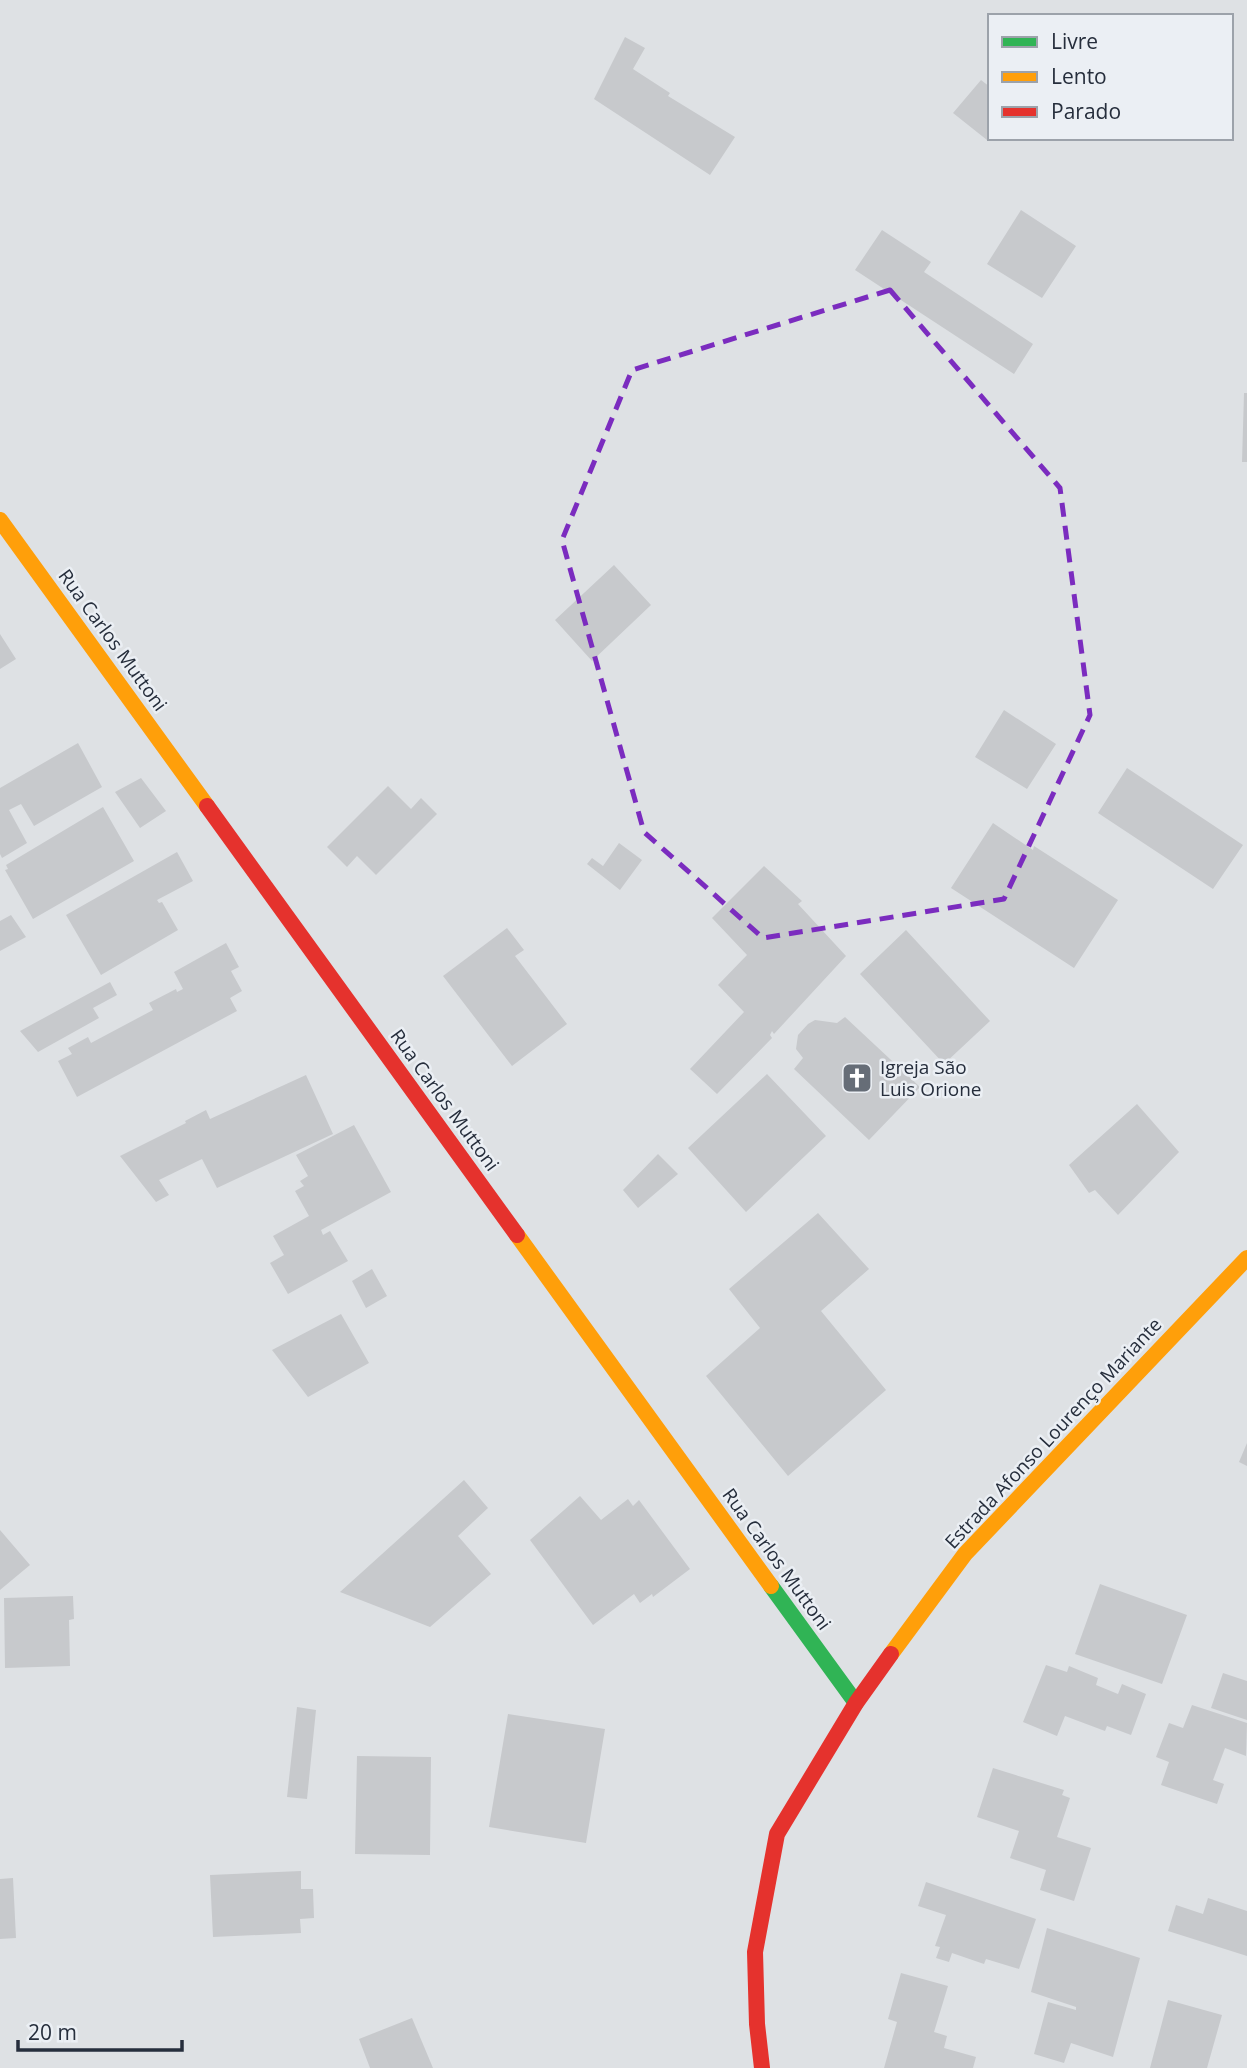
<svg xmlns="http://www.w3.org/2000/svg" width="1247" height="2068" font-family="'Open Sans',sans-serif">
	<style>
		.building { fill: #c7c9cc }
		.lines { fill: none; stroke-linecap: round; stroke-linejoin: round }
		.fast { stroke: #30b455; stroke-width: 16 }
		.slow { stroke: #ff9f0a; stroke-width: 16 }
		.jam { stroke: #e5322d; stroke-width: 16 }
		.marked { fill: none; stroke: #7b2cbf; stroke-width: 5; stroke-dasharray: 14 9; stroke-linejoin: round }
		.labels { text-anchor: middle; stroke-width: 5; stroke-linejoin: round; paint-order: stroke }
		.street-label { font-size: 19px; fill: #262e3c; stroke: #ebeff4 }
		.poi-label { font-size: 19px; fill: #262e3c; stroke: #ebeff4; text-anchor: start }
	</style>
	<rect width="100%" height="100%" fill="#dee1e4"/>
	<!-- building -->
	<path class="building" d="M625 37 645 48 633 69 670 93 668 96 735 137 710 175 594 99Z
		M981 80 990 87V136L987 140 953 113Z
		M1021 210 1076 246 1042 298 987 264Z
		M882 230 931 262 924 272 1033 344 1014 374 855 270Z
		M1244 393H1247V462H1242Z
		M614 565 651 605 592 661 555 620Z
		M0 634 16 659 0 669Z
		M1004 710 1056 744 1027 789 975 757Z
		M78 743 102 787 34 826 21 804 9 810 27 843 2 858 0 854V788Z
		M1127 768 1243 845 1213 889 1098 813Z
		M141 778 166 811 140 828 115 792Z
		M388 786 411 809 421 798 437 814 376 875 357 856 347 867 327 847Z
		M103 807 134 861 33 919 5 870 8 869 6 865Z
		M993 823 1033 850 1034 846 1118 900 1074 968 951 888Z
		M619 843 642 860 620 890 587 864 592 858 603 866Z
		M177 852 193 881 157 900 159 903 162 902 178 930 101 975 66 915Z
		M764 866 802 901 798 904 846 956 774 1034 772 1031 770 1035 772 1038 717 1094 690 1069 744 1012 718 985 747 955 712 918Z
		M11 915 26 937 0 951V921Z
		M507 928 524 950 515 956 567 1024 512 1066 443 976Z
		M906 930 990 1021 944 1064 860 974Z
		M226 943 239 967 231 971 242 991 230 998 237 1011 77 1097 58 1061 72 1054 68 1048 88 1037 91 1043 153 1010 149 1003 176 989 177 992 183 989 174 972Z
		M110 982 117 995 93 1008 99 1018 38 1052 20 1031Z
		M845 1017 920 1087 869 1140 794 1069 803 1058 796 1049 798 1035 808 1024 815 1020 837 1023Z
		M767 1074 826 1136 746 1212 688 1148Z
		M306 1075 333 1134 217 1188 202 1159 159 1180 169 1195 156 1202 120 1156 186 1123 185 1121 206 1110 210 1119Z
		M1137 1104 1179 1152 1118 1215 1095 1190 1089 1193 1069 1165Z
		M354 1125 391 1192 321 1230 323 1235 330 1231 348 1261 288 1294 270 1263 284 1255 273 1236 309 1216 295 1191 304 1186 300 1181 308 1176 296 1155Z
		M658 1154 678 1174 638 1208 623 1190Z
		M818 1213 869 1269 821 1311 886 1390 788 1476 706 1376 760 1328 729 1289Z
		M372 1269 387 1296 366 1308 352 1281Z
		M341 1314 369 1363 308 1397 272 1350Z
		M1247 1443V1466L1239 1462Z
		M464 1480 488 1508 458 1536 491 1574 430 1627 340 1592Z
		M580 1496 601 1520 628 1499 633 1506 639 1500 690 1569 653 1597 652 1594 640 1603 634 1594 593 1625 530 1540Z
		M0 1530 30 1565 0 1590Z
		M1100 1584 1187 1615 1162 1684 1075 1654Z
		M73 1596 74 1619 69 1620 70 1666 5 1668 4 1598Z
		M1046 1665 1067 1672 1069 1666 1098 1678 1096 1685 1118 1694 1122 1684 1146 1694 1131 1735 1107 1726 1105 1731 1065 1716 1057 1736 1023 1722Z
		M1223 1673 1247 1681V1720L1211 1708Z
		M1192 1705 1247 1723 1246 1756 1225 1748 1213 1780 1224 1784 1217 1804 1161 1785 1169 1762 1156 1757 1169 1723 1183 1728Z
		M297 1707 316 1710 307 1799 287 1797Z
		M508 1714 605 1729 586 1843 489 1827Z
		M357 1756 431 1757 430 1855 355 1854Z
		M993 1768 1064 1790 1062 1795 1070 1798 1057 1837 1091 1848 1074 1901 1040 1890 1046 1870 1010 1858 1019 1831 977 1817Z
		M301 1871V1889H313L314 1918 300 1919 301 1933 213 1937 210 1875Z
		M13 1878 16 1938 0 1939V1879Z
		M926 1882 1036 1919 1019 1969 986 1959 984 1964 952 1953 949 1962 936 1958 940 1947 935 1946 946 1915 918 1906Z
		M1208 1898 1247 1911V1956L1168 1931 1176 1905 1203 1914Z
		M1047 1928 1140 1958 1113 2057 1071 2043 1064 2063 1034 2054 1048 2002 1076 2010V2007L1031 1992Z
		M901 1973 948 1986 934 2032 947 2036 944 2048 976 2057 973 2068H884L897 2022 888 2019Z
		M1168 2000 1222 2015 1207 2068H1150Z
		M412 2018 433 2068H370L359 2039Z"/>
	<g class="lines">
		<!-- fast -->
		<path class="fast" d="M771 1586 856 1703"/>
		<!-- slow -->
		<path class="slow" d="M0 520 207 806
			M517 1235 771 1586
			M891 1654 965 1554 1247 1258"/>
		<!-- jam -->
		<path class="jam" d="M207 806 517 1235
			M762 2068 757 2024 755 1952 777 1834 856 1703 891 1654"/>
	</g>
	<!-- marked area -->
	<path class="marked" d="M890 290 1060 488 1090 715 1004 899 763 938 644 832 562 540 632 370Z"/>
	<!-- icons -->
	<defs>
		<g id="church-square" transform="scale(1.575)"><rect x="-9" y="-9" width="18" height="18" rx="4" fill="#666d77" stroke="#ebeff4"/><path d="M-1.2-6h2.4v3.5h3.3v2.4h-3.3V6h-2.4V-.1h-3.3v-2.4h3.3Z" fill="#fff"/></g>
	</defs>
	<g fill-rule="evenodd">
		<use href="#church-square" x="857" y="1078"/>
	</g>
	<g class="labels">
		<!-- street labels -->
		<g class="street-label">
			<text transform="translate(113 640) rotate(54)" y="7">Rua Carlos Muttoni</text>
			<text transform="translate(445 1100) rotate(54)" y="7">Rua Carlos Muttoni</text>
			<text transform="translate(1053 1433) rotate(-47)" y="7">Estrada Afonso Lourenço Mariante</text>
			<text transform="translate(777 1559) rotate(54)" y="7">Rua Carlos Muttoni</text>
		</g>
		<!-- poi labels -->
		<g class="poi-label">
			<text x="880" y="1074">Igreja São<tspan x="880" dy="22">Luis Orione</tspan></text>
		</g>
	</g>
	<!-- legend -->
	<rect x="988" y="14" width="245" height="126" fill="#ebeff4" stroke="#9ca2aa" stroke-width="2"/>
	<rect x="1002" y="37" width="35" height="10" fill="#30b455" stroke="#9ca2aa" stroke-width="2"/>
	<text x="1051" y="49" font-size="21" fill="#262e3c">Livre</text>
	<rect x="1002" y="72" width="35" height="10" fill="#ff9f0a" stroke="#9ca2aa" stroke-width="2"/>
	<text x="1051" y="84" font-size="21" fill="#262e3c">Lento</text>
	<rect x="1002" y="107" width="35" height="10" fill="#e5322d" stroke="#9ca2aa" stroke-width="2"/>
	<text x="1051" y="119" font-size="21" fill="#262e3c">Parado</text>
	<!-- scale -->
	<path d="M18 2040v10h164v-10" fill="none" stroke="#262e3c" stroke-width="3.5"/>
	<text x="28" y="2040" font-size="21" fill="#262e3c" stroke="#ebeff4" stroke-width="5" paint-order="stroke">20 m</text>
</svg>
